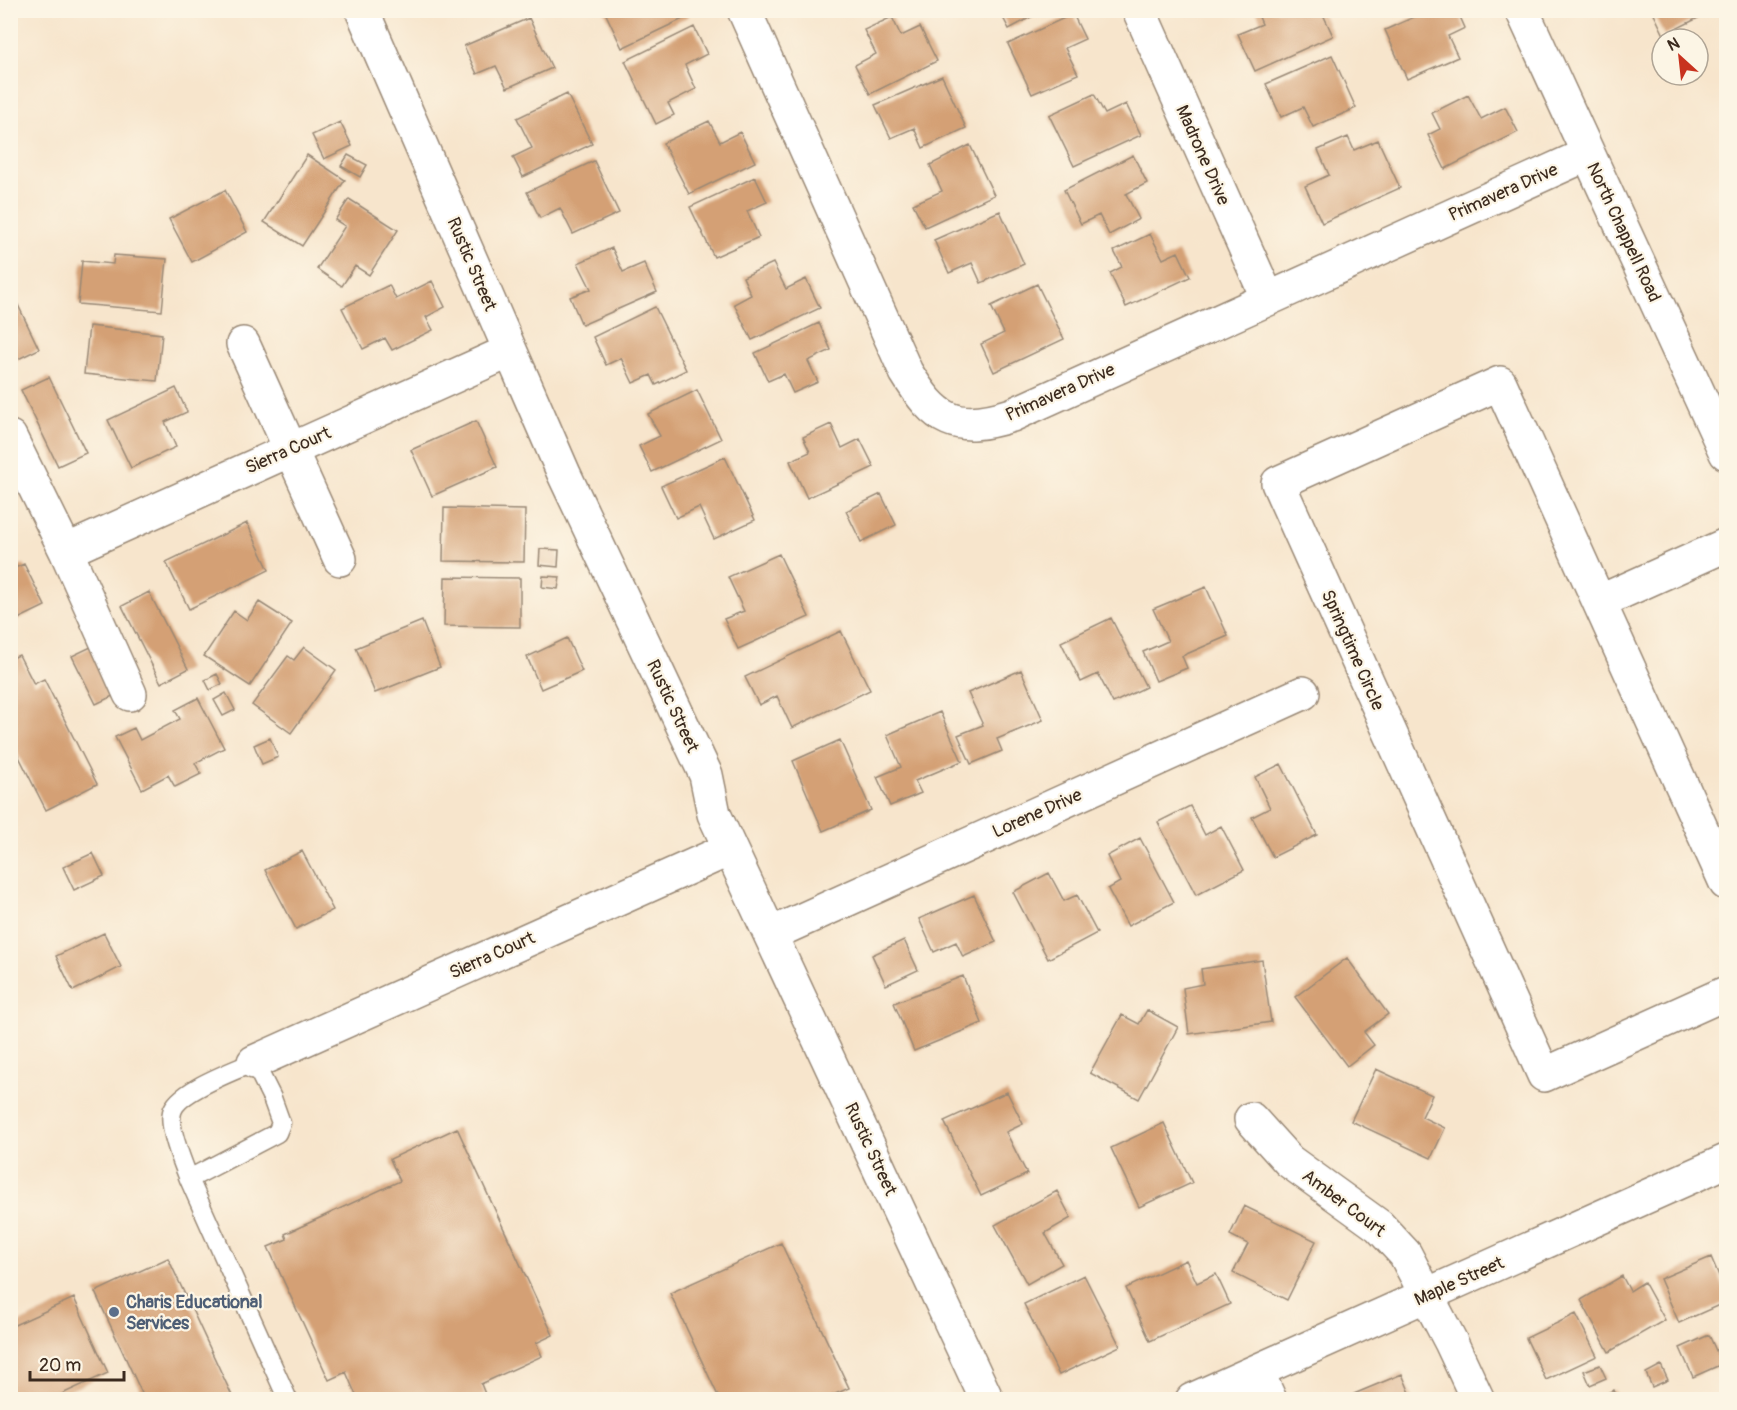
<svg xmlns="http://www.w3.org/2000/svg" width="1737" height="1410" font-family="Pangolin,sans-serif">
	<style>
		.building { fill: #d4a074 }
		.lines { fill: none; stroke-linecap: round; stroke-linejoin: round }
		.lane-casing { stroke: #998875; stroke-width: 21 }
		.street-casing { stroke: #998875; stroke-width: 36 }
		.lane { stroke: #fff; stroke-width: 18 }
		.street { stroke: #fff; stroke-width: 33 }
		.service-dot { fill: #5c6f8a; stroke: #fcf5e5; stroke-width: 2 }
		.labels { text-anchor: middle; stroke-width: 4.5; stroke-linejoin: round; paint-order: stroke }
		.street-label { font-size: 18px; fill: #3b2a1e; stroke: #fcf5e5 }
		.service-label { font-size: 18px; font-weight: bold; fill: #4e5e75; stroke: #fcf5e5; text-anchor: start }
	</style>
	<rect width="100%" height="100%" fill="#fcf5e5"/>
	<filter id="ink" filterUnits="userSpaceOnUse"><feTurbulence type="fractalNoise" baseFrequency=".0167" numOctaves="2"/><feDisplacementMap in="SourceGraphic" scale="12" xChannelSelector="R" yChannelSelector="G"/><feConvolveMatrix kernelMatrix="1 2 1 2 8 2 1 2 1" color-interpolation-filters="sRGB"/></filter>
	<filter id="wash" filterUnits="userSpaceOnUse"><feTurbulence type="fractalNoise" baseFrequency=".008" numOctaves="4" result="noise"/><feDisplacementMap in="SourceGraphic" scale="24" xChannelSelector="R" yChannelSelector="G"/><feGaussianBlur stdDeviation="1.35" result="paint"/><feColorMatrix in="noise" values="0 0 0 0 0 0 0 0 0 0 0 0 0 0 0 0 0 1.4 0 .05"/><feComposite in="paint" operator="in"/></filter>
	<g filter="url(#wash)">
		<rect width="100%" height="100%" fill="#f7e5cc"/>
		<g id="blocks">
			<!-- building -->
			<path class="building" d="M604 10H687L689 16 622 48Z
				M999 10H1044L1009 29Z
				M1256 10H1321L1333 36 1255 71 1238 34 1262 24Z
				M1430 10H1457L1465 28 1448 36 1458 57 1407 79 1385 30Z
				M1652 10H1714L1664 35Z
				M1073 14 1085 39 1065 48 1078 74 1032 94 1008 44Z
				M892 17 901 36 920 27 937 61 870 94 855 65 876 54 864 30Z
				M529 18 552 68 507 88 496 66 477 74 464 46Z
				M694 27 707 54 685 65 696 89 668 103 674 115 656 124 625 61Z
				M1332 55 1356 108 1313 127 1303 107 1281 117 1266 84Z
				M942 76 966 128 923 148 914 128 891 138 875 105Z
				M567 94 592 144 523 177 513 157 532 148 517 118Z
				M1094 94 1105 114 1126 104 1141 135 1074 166 1049 115Z
				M1468 95 1481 119 1505 107 1518 132 1445 169 1428 135 1440 129 1432 113Z
				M709 121 720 142 740 132 755 162 689 194 663 143Z
				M340 122 352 146 324 159 312 135Z
				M1348 137 1354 150 1378 140 1400 188 1322 223 1305 186 1329 175 1318 150Z
				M970 145 994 195 925 227 913 204 942 191 930 165Z
				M307 155 345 180 302 246 264 222Z
				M348 155 367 165 360 177 341 166Z
				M1133 155 1147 183 1126 194 1139 219 1109 235 1099 215 1081 224 1064 190Z
				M594 161 619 213 573 234 560 208 540 218 527 192Z
				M755 177 767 202 747 211 759 237 714 257 690 207Z
				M225 190 247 232 192 262 169 219Z
				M349 199 398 230 369 275 355 266 342 286 317 269 345 226 335 220Z
				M1000 211 1024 264 981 283 972 263 949 273 934 240Z
				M1150 234 1163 259 1178 252 1190 277 1126 307 1110 273 1122 267 1114 251Z
				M612 248 623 272 644 263 657 292 582 325 570 297 591 289 578 263Z
				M114 255 167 259 162 311 78 304 82 261 113 264Z
				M773 263 786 289 806 279 820 308 752 340 734 304 751 295 743 277Z
				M432 281 445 307 426 317 433 330 392 350 385 338 363 349 342 308 389 285 396 299Z
				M1037 284 1064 339 994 372 981 344 1004 333 991 306Z
				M18 305 39 349 10 363V308Z
				M655 307 686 370 656 385 651 375 633 383 621 358 606 365 593 337Z
				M819 323 831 350 808 361 818 382 793 393 784 374 768 381 755 353Z
				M89 326 162 334 157 381 84 374Z
				M49 377 86 453 58 466 21 390Z
				M176 388 187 412 165 422 176 447 131 468 108 420Z
				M697 390 721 439 652 472 639 446 660 436 648 414Z
				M476 421 497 467 432 496 411 450Z
				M831 424 842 448 860 439 874 467 807 498 790 461 810 452 803 437Z
				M725 457 755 520 714 539 699 507 676 518 661 486Z
				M881 494 896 525 861 542 846 511Z
				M444 508 525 510 524 562 443 561Z
				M247 523 269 570 189 609 166 562Z
				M540 549 559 550 558 567 539 565Z
				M779 554 809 617 738 649 724 619 744 611 728 577Z
				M24 564 45 606 14 621 10 614V570Z
				M543 576 560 577 558 589 542 587Z
				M445 577 520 578V627L444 626Z
				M1206 587 1228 636 1182 656 1187 668 1156 681 1143 652 1168 641 1153 609Z
				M149 592 188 669 161 683 122 606Z
				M259 602 292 623 250 686 204 656 234 611 247 620Z
				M1111 618 1146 687 1113 703 1098 674 1081 682 1061 642Z
				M422 621 440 667 375 693 356 648Z
				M841 631 870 690 792 728 777 696 759 705 745 677Z
				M567 638 582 671 541 689 527 657Z
				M93 646 117 694 96 704 72 656Z
				M304 647 336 670 291 733 252 705 288 656 294 660Z
				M19 655 34 684 44 679 97 784 46 810 10 739V659Z
				M1021 670 1043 720 997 739 1002 751 971 764 958 735 983 725 968 693Z
				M217 674 222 684 210 690 205 680Z
				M226 693 235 710 223 716 214 700Z
				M198 698 224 748 195 763 201 774 175 787 168 775 142 789 115 737 134 728 140 740 180 719 175 710Z
				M940 712 962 761 915 781 921 793 890 806 877 777 901 767 887 735Z
				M270 738 278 757 262 764 254 745Z
				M840 740 871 810 823 831 793 761Z
				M1281 764 1317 835 1273 857 1252 817 1270 808 1255 777Z
				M1190 806 1205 835 1221 826 1244 870 1196 895 1158 822Z
				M1140 838 1174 902 1128 926 1108 889 1120 882 1107 856Z
				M302 851 333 910 296 929 265 870Z
				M93 853 104 876 74 890 63 867Z
				M1049 873 1064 901 1077 895 1097 933 1048 959 1013 892Z
				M974 895 996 942 963 957 956 942 934 952 919 919Z
				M104 933 121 967 73 991 56 956Z
				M904 940 918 970 886 985 872 955Z
				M1347 958 1388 1014 1364 1032 1374 1045 1347 1066 1295 997Z
				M1262 960 1271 1022 1189 1034 1183 988 1203 984 1201 969Z
				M963 976 982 1023 914 1051 894 1003Z
				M1147 1010 1178 1027 1139 1099 1090 1073 1122 1015 1139 1024Z
				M1376 1069 1432 1095 1422 1117 1445 1128 1431 1158 1351 1121Z
				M1007 1092 1023 1124 1006 1132 1027 1174 981 1196 944 1121Z
				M1164 1123 1192 1183 1139 1207 1111 1148Z
				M457 1128 553 1335 536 1343 542 1356 481 1384 485 1394 474 1400H452L451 1396 443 1400H358L346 1372 329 1380 268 1247 287 1239 285 1234 400 1181 390 1159Z
				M1057 1191 1071 1218 1045 1233 1062 1264 1027 1284 995 1225Z
				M1244 1206 1316 1241 1287 1300 1233 1273 1248 1244 1230 1235Z
				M781 1243 849 1388 822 1400H720L670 1293Z
				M1711 1257 1726 1292V1302L1679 1323 1660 1279Z
				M168 1258 234 1400H145L95 1292Z
				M1186 1260 1197 1283 1216 1274 1230 1304 1150 1341 1126 1288Z
				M1084 1275 1120 1346 1059 1375 1024 1304Z
				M1622 1276 1630 1291 1644 1282 1665 1320 1609 1352 1581 1300Z
				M74 1298 108 1373 49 1400H10V1327Z
				M1576 1314 1597 1356 1546 1380 1526 1338Z
				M1709 1335 1722 1364 1693 1377 1680 1348Z
				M1600 1365 1606 1378 1590 1385 1584 1371Z
				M1661 1365 1668 1380 1652 1387 1646 1373Z
				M1402 1374 1413 1400H1357L1354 1394Z
				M1614 1390 1618 1400H1596V1398Z"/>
		</g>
	</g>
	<g filter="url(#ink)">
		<use href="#blocks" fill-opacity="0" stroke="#998875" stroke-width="1.5"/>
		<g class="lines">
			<!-- lane casing -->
			<g class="lane-casing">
				<path id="lane" d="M189 1179 277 1133 281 1123 272 1098 254 1062C234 1071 177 1091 172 1112 168 1128 183 1164 189 1179L288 1400"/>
			</g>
			<!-- street casing -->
			<g class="street-casing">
				<path id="street" d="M362 10 564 474 706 775 714 814 987 1400
					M744 10 906 372C936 421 955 433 1012 415L1588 154
					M1139 10 1268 299
					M1522 10 1726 453
					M243 344 340 559
					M10 437 66 551 130 694
					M66 551 510 351
					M1599 602 1726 545
					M1726 883 1500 383 1278 483 1544 1075 1726 993
					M771 934 1303 693
					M254 1062 730 849
					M1251 1119 1289 1161 1379 1226 1405 1254 1451 1342 1478 1400
					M1257 1371 1270 1400
					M1192 1400 1726 1161"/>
			</g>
			<!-- lane -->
			<use href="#lane" class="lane"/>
			<!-- street -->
			<use href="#street" class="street"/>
		</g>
	</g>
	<!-- markers -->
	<circle class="service-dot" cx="114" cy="1312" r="6"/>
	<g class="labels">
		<!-- street labels -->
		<g class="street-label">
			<text transform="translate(1203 155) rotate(66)" y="6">Madrone Drive</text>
			<text transform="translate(1503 192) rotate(-24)" y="6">Primavera Drive</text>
			<text transform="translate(1624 232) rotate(65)" y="6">North Chappell Road</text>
			<text transform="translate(472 264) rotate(67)" y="6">Rustic Street</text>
			<text transform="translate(1060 392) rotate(-24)" y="6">Primavera Drive</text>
			<text transform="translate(288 450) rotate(-24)" y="6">Sierra Court</text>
			<text transform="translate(1353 650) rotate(66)" y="6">Springtime Circle</text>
			<text transform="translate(673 706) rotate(65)" y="6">Rustic Street</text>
			<text transform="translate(1037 813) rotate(-24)" y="6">Lorene Drive</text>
			<text transform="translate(492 955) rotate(-24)" y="6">Sierra Court</text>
			<text transform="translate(871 1149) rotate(65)" y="6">Rustic Street</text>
			<text transform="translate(1344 1203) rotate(37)" y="6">Amber Court</text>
			<text transform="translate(1459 1281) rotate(-24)" y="6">Maple Street</text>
		</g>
		<!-- service labels -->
		<g class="service-label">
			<text x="126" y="1308">Charis Educational<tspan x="126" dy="21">Services</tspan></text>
		</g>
	</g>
	<!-- margin -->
	<rect width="1737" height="1410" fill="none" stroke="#fcf5e5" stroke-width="36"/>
	<!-- north arrow -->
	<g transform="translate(1680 57) rotate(333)"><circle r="28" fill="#fcf5e5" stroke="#afa495" stroke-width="1.5"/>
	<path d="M0-4.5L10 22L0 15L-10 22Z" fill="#c8321e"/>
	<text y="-9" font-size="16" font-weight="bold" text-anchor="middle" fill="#3b2a1e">N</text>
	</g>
	<!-- scale -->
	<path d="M30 1371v9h94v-9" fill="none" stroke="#3b2a1e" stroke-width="3"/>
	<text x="39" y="1371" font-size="18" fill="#3b2a1e" stroke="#fcf5e5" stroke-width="4.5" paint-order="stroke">20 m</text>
</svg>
